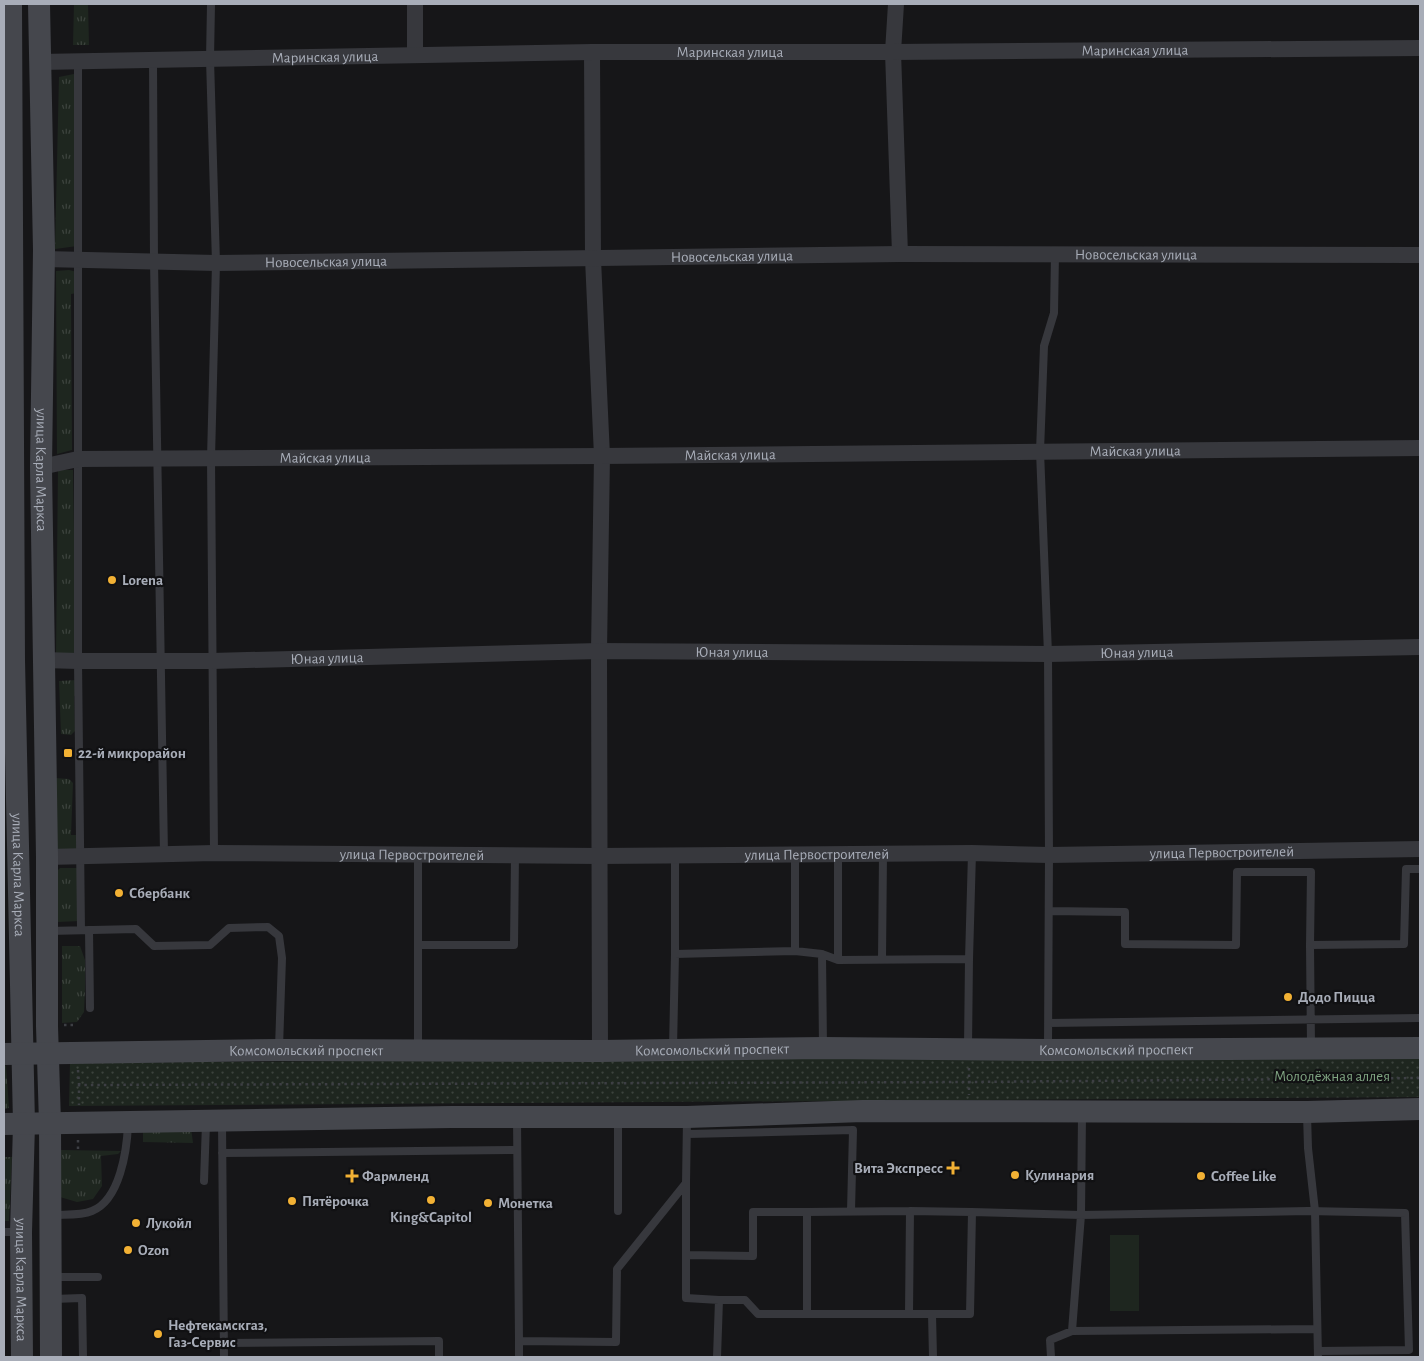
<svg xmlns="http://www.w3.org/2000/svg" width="1424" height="1361" font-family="'Alegreya Sans',sans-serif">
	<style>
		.grass { fill: url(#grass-tufts) }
		.park { fill: url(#park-dots) }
		.pitch { fill: #1e261f }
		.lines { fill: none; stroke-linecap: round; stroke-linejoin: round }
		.path { stroke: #3d3f44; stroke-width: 2.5; stroke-dasharray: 2.5 4; stroke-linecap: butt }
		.lane { stroke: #37383d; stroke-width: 8 }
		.street { stroke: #37383d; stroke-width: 16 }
		.secondary { stroke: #45474d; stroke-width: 22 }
		.poi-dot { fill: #f2b134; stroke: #111113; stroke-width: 2 }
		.labels { text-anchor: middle; stroke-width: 4.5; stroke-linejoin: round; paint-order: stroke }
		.street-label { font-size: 15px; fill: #a8adb8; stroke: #111113 }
		.poi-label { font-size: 15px; font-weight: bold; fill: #a8adb8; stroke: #111113; text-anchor: start }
		.park-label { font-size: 15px; fill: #7fa381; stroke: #111113 }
	</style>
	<defs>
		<pattern id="grass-tufts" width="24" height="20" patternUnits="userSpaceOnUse" patternTransform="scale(1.25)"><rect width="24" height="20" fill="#1e261f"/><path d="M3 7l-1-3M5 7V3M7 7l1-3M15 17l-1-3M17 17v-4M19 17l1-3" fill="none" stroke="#3c433d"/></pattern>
		<pattern id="park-dots" width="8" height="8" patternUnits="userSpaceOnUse" patternTransform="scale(1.25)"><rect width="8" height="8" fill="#1e261f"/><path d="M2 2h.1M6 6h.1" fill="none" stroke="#3c433d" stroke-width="1.8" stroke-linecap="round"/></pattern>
	</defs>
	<rect width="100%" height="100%" fill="#161618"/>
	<!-- grass -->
	<path class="grass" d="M74 4H88L89 45H73Z
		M79 73 77 246 55 249 59 77Z
		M69 270 77 272V293L71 294 72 450 57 454 56 271Z
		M58 470H73L76 656H56Z
		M77 680 82 684V693L80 695 74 696 75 731 71 735 61 734 59 681Z
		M55 778 69 779 73 783 71 835H81L77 849H55Z
		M60 868H77L80 921 57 922 55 873Z
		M62 946H80L85 960V989L84 1012 77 1022 62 1023Z
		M4 1065 6 1066 9 1108 4 1109Z
		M191 1128 193 1143 143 1142V1129Z
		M60 1150 121 1151 118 1154 101 1156 102 1186 93 1199 77 1202 60 1197Z
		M4 1157H12L9 1221H4Z"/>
	<!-- park -->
	<path class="park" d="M1420 1053V1097L69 1106 70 1063Z"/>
	<!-- pitch -->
	<path class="pitch" d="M1110 1235H1139V1311H1110Z"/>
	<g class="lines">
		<!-- path -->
		<path class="path" d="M64 1025H77
			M969 1068V1095
			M78 1070 79 1084 83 1085 969 1082 1420 1078
			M79 1084V1105
			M78 1149V1140"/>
		<!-- lane -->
		<path class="lane" d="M211 4 210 59 216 263 211 458 214 853
			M78 60V661L81 930
			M153 61 154 261 164 854
			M418 854V1048
			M795 854V951
			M1049 911 1125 912V944L1236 945 1237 872H1311L1310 945 1311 1045
			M89 930 90 1008
			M49 931 136 929 154 946 210 945 229 928 268 927 279 936 282 958 279 1048
			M418 945H514L515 855
			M1310 945 1404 944 1406 869H1420
			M675 954 795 951 822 954 838 960 969 959 972 853
			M822 954 823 1047
			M882 959 883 854
			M838 960V854
			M1048 1023 1420 1018
			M968 1047 969 959
			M673 1048 675 954V855
			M1048 1048 1049 855 1048 654 1040 451 1044 346 1054 313 1055 254
			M1082 1114 1081 1215 1072 1331 1317 1329
			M1307 1114 1308 1148 1315 1211 1318 1357
			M517 1118 519 1341
			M618 1118V1211
			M222 1122 224 1357
			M688 1134 853 1130 851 1211
			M222 1153 516 1150
			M204 1181 206 1123
			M686 1183V1298L719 1300
			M972 1212 1081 1215 1308 1211 1405 1213 1409 1350 1318 1351
			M52 1215C64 1214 80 1216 92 1211 120 1200 127 1150 128 1124
			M4 1232H19
			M686 1255 753 1256V1212H807
			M52 1277H98
			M53 1299 82 1298 83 1357
			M807 1314V1212L910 1211 909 1314
			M932 1314 933 1357
			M224 1343 439 1341V1357
			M519 1357V1341L616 1342 617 1269 686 1183 687 1119
			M717 1357 719 1300H745L758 1314H970L972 1212 910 1211
			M1051 1357 1050 1340 1072 1331"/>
		<!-- street -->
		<g class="street">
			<path d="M896 4 893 52 900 254"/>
			<path d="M592 52 593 259 602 456 599 651 600 1051"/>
			<path d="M415 54V4"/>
			<path id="s1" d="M40 62 592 52H893L1420 48"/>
			<path id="s2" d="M44 259 216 263 900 254 1420 255"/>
			<path id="s3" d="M41 467 78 459 602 456 1420 448"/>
			<path id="s4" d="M43 660 78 661H212L599 651 1048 654 1420 647"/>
			<path id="s5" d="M47 857 214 853 599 856 972 853 1049 855 1420 849"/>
		</g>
		<!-- secondary -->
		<g class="secondary">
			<path id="s6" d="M11 4 14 660 24 1124 21 1232 22 1357"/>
			<path id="s7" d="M39 4 44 250 41 467 47 857V1026L50 1123 51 1357"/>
			<path id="s8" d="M4 1054 279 1050 600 1051 823 1048 1048 1050 1420 1048"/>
			<path d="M4 1124 451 1117H687L863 1111 1307 1112 1420 1109"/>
		</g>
	</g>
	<!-- markers -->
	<g class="poi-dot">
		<circle cx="112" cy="580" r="5"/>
		<rect x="63" y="748" width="10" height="10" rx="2.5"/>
		<circle cx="119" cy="893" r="5"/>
		<circle cx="1288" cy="997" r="5"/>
		<path d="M950.5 1160.5h5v5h5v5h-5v5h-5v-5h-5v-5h5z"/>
		<circle cx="1015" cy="1175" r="5"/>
		<path d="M349.5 1168.5h5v5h5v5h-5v5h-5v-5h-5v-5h5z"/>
		<circle cx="1201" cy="1176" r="5"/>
		<circle cx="431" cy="1200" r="5"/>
		<circle cx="292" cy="1201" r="5"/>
		<circle cx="488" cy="1203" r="5"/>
		<circle cx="136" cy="1223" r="5"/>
		<circle cx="128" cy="1250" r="5"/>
		<circle cx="158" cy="1334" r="5"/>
	</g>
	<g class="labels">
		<!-- street labels -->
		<g class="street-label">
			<text dy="5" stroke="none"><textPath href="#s1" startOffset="1095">Маринская улица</textPath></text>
			<text dy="5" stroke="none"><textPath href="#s1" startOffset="690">Маринская улица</textPath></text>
			<text dy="5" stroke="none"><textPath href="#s1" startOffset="285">Маринская улица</textPath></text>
			<text dy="5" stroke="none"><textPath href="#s2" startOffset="1092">Новосельская улица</textPath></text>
			<text dy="5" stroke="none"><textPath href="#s2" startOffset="688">Новосельская улица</textPath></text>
			<text dy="5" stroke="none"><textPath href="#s2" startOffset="282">Новосельская улица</textPath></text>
			<text dy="5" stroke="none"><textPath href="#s3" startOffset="1095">Майская улица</textPath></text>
			<text dy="5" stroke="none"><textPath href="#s3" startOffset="690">Майская улица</textPath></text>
			<text dy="5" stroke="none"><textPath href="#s3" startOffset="285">Майская улица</textPath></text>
			<text dy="5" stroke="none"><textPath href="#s7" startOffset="466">улица Карла Маркса</textPath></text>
			<text dy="5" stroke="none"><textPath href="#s4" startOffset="689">Юная улица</textPath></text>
			<text dy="5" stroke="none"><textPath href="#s4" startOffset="1094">Юная улица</textPath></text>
			<text dy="5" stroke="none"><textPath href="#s4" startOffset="284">Юная улица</textPath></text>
			<text dy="5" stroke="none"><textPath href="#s5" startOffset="1175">улица Первостроителей</textPath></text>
			<text dy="5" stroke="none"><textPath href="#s5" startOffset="365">улица Первостроителей</textPath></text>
			<text dy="5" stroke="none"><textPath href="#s5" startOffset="770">улица Первостроителей</textPath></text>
			<text dy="5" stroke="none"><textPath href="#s6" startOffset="871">улица Карла Маркса</textPath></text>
			<text dy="5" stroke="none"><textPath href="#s8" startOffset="708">Комсомольский проспект</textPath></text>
			<text dy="5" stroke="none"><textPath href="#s8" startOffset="1112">Комсомольский проспект</textPath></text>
			<text dy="5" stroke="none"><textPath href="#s8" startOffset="302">Комсомольский проспект</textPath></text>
			<text dy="5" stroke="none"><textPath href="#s6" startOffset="1276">улица Карла Маркса</textPath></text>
		</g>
		<!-- poi labels -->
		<g class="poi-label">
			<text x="122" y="585">Lorena</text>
			<text x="78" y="758">22-й микрорайон</text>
			<text x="129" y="898">Сбербанк</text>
			<text x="1298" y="1002">Додо Пицца</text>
			<text x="943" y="1173" text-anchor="end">Вита Экспресс</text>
			<text x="1025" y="1180">Кулинария</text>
			<text x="362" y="1181">Фармленд</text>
			<text x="1211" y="1181">Coffee Like</text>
			<text x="302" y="1206">Пятёрочка</text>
			<text x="498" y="1208">Монетка</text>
			<text x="431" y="1222" text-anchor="middle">King&amp;Capitol</text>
			<text x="146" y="1228">Лукойл</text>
			<text x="138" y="1255">Ozon</text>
			<text x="168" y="1330">Нефтекамскгаз,<tspan x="168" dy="17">Газ-Сервис</tspan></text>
		</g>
		<!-- park labels -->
		<g class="park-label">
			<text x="1332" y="1081">Молодёжная аллея</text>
		</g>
	</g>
	<!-- border -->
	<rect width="1424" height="1361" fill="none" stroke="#a8adb8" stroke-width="10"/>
</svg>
